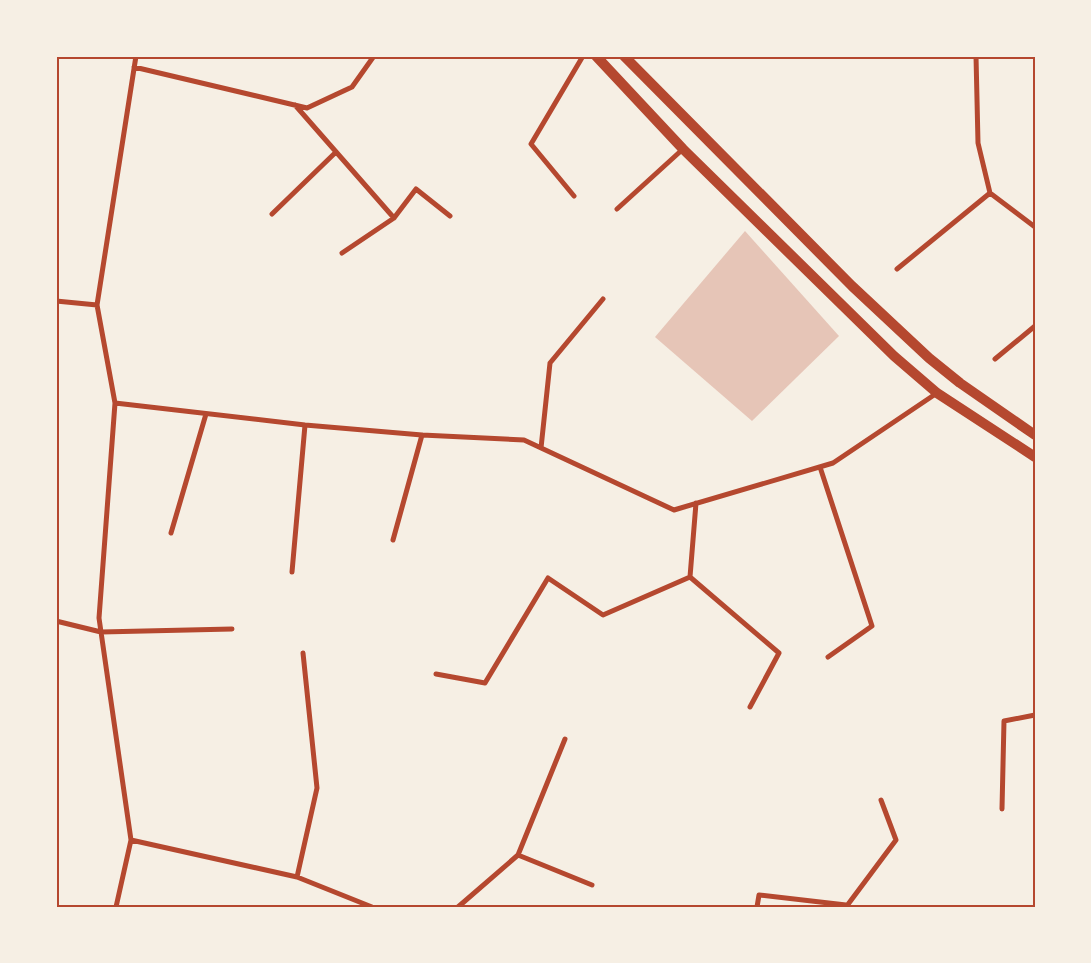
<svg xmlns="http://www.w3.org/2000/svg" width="1091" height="963" font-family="'Source Sans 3',sans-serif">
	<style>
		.building { fill: #e6c5b7 }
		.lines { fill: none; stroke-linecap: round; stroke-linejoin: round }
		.minor { stroke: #b5482f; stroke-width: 5 }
		.secondary { stroke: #b5482f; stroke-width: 10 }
		.neatline { fill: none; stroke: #b5482f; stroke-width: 2 }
	</style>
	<rect width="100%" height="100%" fill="#f6efe4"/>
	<!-- building -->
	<path class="building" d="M745 231 839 336 752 421 655 337Z"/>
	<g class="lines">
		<!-- minor -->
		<path class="minor" d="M976 56 978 143 990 193 1035 227
			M134 67 307 108 352 87 374 56
			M295 105 394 218 416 189 450 216
			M574 196 531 144 583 56
			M617 209 683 149
			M272 214 336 152
			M342 253 394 218
			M897 269 990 193
			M56 301 97 305
			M995 359 1035 326
			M115 403 305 425 422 435 524 440 674 510 833 463 937 393
			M541 448 550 363 603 299
			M820 467 872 626 828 657
			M171 533 206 414
			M393 540 422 435
			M292 572 305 425
			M690 577 779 653 750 707
			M56 621 101 632 232 629
			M436 674 485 683 548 578 603 615 690 577 696 503
			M1002 809 1004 721 1035 715
			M131 840 297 877 372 907
			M518 855 592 885
			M297 877 317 788 303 653
			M116 907 131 840 99 618 115 403 97 305 136 56
			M458 907 518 855 565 739
			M757 907 759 895 846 905
			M846 907 896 840 881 800"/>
		<!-- secondary -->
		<path class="secondary" d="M596 56 683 149 894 356 937 393 1035 457
			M624 56 852 286 929 358 960 383 1035 435"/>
	</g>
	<!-- border -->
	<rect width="1091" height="963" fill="none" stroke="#f6efe4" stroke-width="115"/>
	<rect x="58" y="58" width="976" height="848" class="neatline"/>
</svg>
